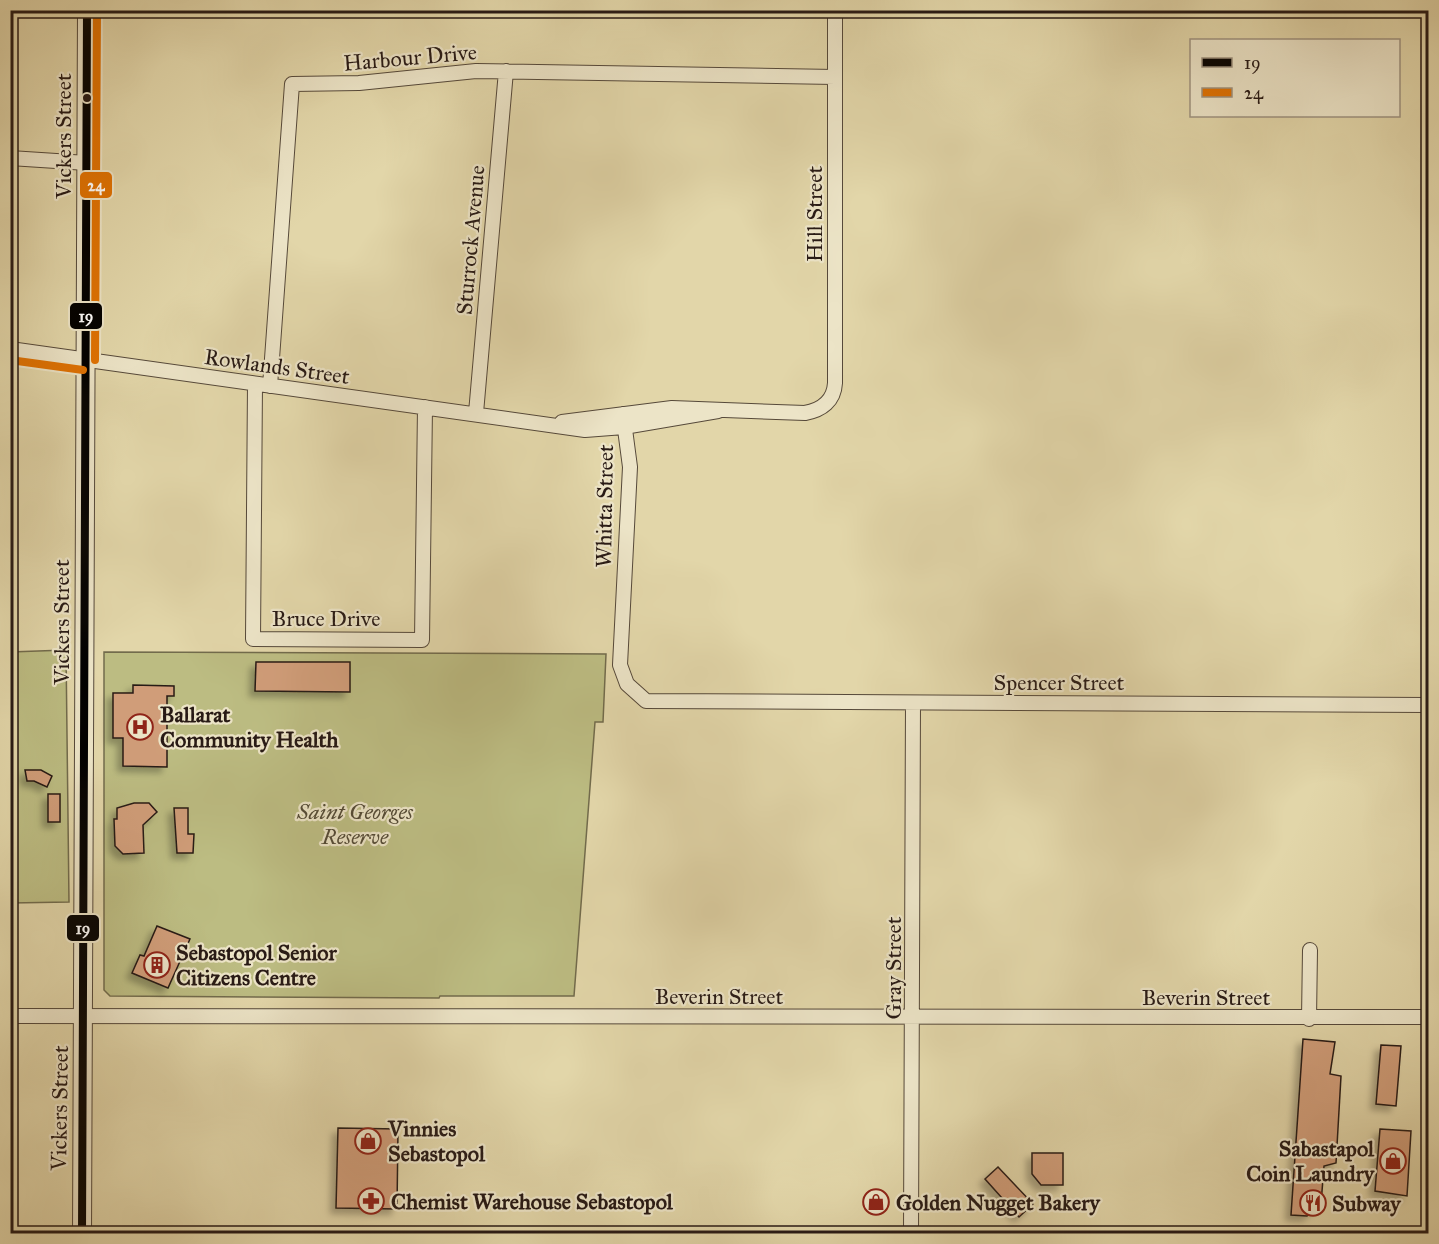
<svg xmlns="http://www.w3.org/2000/svg" width="1439" height="1244" font-family="'IM FELL Great Primer',serif">
	<style>
		.green { fill: #bcbc82; stroke: #726b4c; stroke-width: 1.5 }
		.building { fill: #d09d79; stroke: #281a15; stroke-width: 1.5; filter: url(#shadow) }
		.lines { fill: none; stroke-linecap: round; stroke-linejoin: round }
		.minor-casing { stroke: #56493a; stroke-width: 16 }
		.tertiary-casing { stroke: #56493a; stroke-width: 20 }
		.minor { stroke: #ece4c7; stroke-width: 14 }
		.tertiary { stroke: #ece4c7; stroke-width: 18 }
		.bus-1-casing { stroke: #ece4c7; stroke-width: 12 }
		.bus-2-casing { stroke: #ece4c7; stroke-width: 12 }
		.bus-1 { stroke: #000; stroke-width: 8 }
		.bus-2 { stroke: #df7203; stroke-width: 8 }
		.bus-dot { fill: #281a15; stroke: #ece4c7; stroke-width: 2 }
		.labels { text-anchor: middle; stroke-width: 4.5; stroke-linejoin: round; paint-order: stroke }
		.street-label { font-size: 22px; fill: #281a15; stroke: #ece4c7 }
		.poi-label { font-size: 22px; font-weight: bold; fill: #281a15; stroke: #ece4c7; text-anchor: start }
		.park-label { font-size: 22px; font-style: italic; fill: #544b36; stroke: #ece4c7 }
		.line-badge { stroke: #ece4c7; stroke-width: 2 }
		.badge-label { font-size: 16px; text-anchor: middle; font-weight: bold; fill: #fff }
	</style>
	<defs>
		<filter id="shadow"><feDropShadow dx="-5.5" dy="5.5" stdDeviation="3" flood-color="#0004"/></filter>
	</defs>
	<rect width="100%" height="100%" fill="#e2d6a9"/>
	<filter id="stains"><feTurbulence type="fractalNoise" baseFrequency=".00333" numOctaves="4"/><feColorMatrix values="0 0 0 0 .2 0 0 0 0 .09 0 0 0 0 .02 0 0 0 .5 -.17"/></filter>
	<radialGradient id="worn" r=".72"><stop offset=".6" stop-color="#630" stop-opacity="0"/><stop offset="1" stop-color="#630" stop-opacity=".3"/></radialGradient>
	<!-- green -->
	<path class="green" d="M66 650 69 902 11 903 10 652Z
		M104 652 606 654 603 722H595L574 996H440L439 998 110 996 104 990Z"/>
	<!-- building -->
	<path class="building" d="M256 662H350V692L255 691Z
		M133 685 174 686V696H167V767L123 766V738H113V693H133Z
		M25 770H41L52 776 47 787 34 781H27Z
		M48 794H60V822H48Z
		M134 803H149L157 812 143 825 144 853 123 854 115 846 114 819H117V808Z
		M174 808H188V834H194L193 853H177Z
		M157 926 190 939 168 988 132 973 140 955 144 956Z
		M1303 1039 1335 1042 1330 1074 1341 1076 1336 1163 1324 1166 1321 1204 1307 1216 1291 1215Z
		M1381 1045 1401 1046 1396 1106 1376 1104Z
		M338 1128 398 1129 397 1209 336 1208Z
		M1380 1129 1411 1131 1407 1196 1375 1191Z
		M1032 1153H1063V1185H1041L1032 1174Z
		M998 1167 1033 1204 1019 1217 985 1179Z"/>
	<g class="lines">
		<!-- minor casing -->
		<g class="minor-casing">
			<path id="minor" d="M10 158 87 163
				M10 349 585 430 624 427 718 411
				M255 384 253 639 422 640 425 407
				M270 386 292 84 359 83 476 71 835 77
				M476 413 506 71
				M623 414 630 467 620 665 627 684 646 701 1428 705
				M562 422 672 408 805 413C822 410 834 401 835 383V10
				M10 1016 1428 1017
				M1309 1019 1310 950
				M911 1234 913 703"/>
		</g>
		<!-- tertiary casing -->
		<g class="tertiary-casing">
			<path id="tertiary" d="M82 1234 87 10"/>
		</g>
		<!-- minor -->
		<use href="#minor" class="minor"/>
		<!-- tertiary -->
		<use href="#tertiary" class="tertiary"/>
		<!-- bus-1 casing -->
		<g class="bus-1-casing">
			<path id="bus-1" d="M82 1234 87 10"/>
		</g>
		<!-- bus-2 casing -->
		<g class="bus-2-casing">
			<path id="bus-2" d="M10 360 83 370
				M95 360 97 10"/>
		</g>
		<!-- bus-1 -->
		<use href="#bus-1" class="bus-1"/>
		<!-- bus-2 -->
		<use href="#bus-2" class="bus-2"/>
	</g>
	<!-- icons -->
	<defs>
		<g id="hospital-ring" transform="scale(1.35)"><circle r="9.5" fill="#ece4c7" stroke="#8f2418" stroke-width="1.5"/><path d="M-5-5h3v3.5h4V-5h3V5h-3V1.5h-4V5h-3Z" fill="#8f2418"/></g>
		<g id="building-ring" transform="scale(1.35)"><circle r="9.5" fill="#ece4c7" stroke="#8f2418" stroke-width="1.5"/><path d="M-4-6H4V6H1V3H-1V6H-4ZM-2.5-4.3h1.7v1.8h-1.7ZM.8-4.3h1.7v1.8H.8ZM-2.5-1h1.7V.8h-1.7ZM.8-1h1.7V.8H.8Z" fill="#8f2418"/></g>
		<g id="shop-ring" transform="scale(1.35)"><circle r="9.5" fill="#ece4c7" stroke="#8f2418" stroke-width="1.5"/><path d="M-5-2.5h2.3a2.7 3.5 0 0 1 5.4 0H5L5.5 6h-11ZM-1.5-2.5h3a1.5 2.3 0 0 0-3 0Z" fill="#8f2418"/></g>
		<g id="pharmacy-ring" transform="scale(1.35)"><circle r="9.5" fill="#ece4c7" stroke="#8f2418" stroke-width="1.5"/><path d="M-2-6h4v4h4v4h-4v4h-4v-4h-4v-4h4Z" fill="#8f2418"/></g>
		<g id="restaurant-ring" transform="scale(1.35)"><circle r="9.5" fill="#ece4c7" stroke="#8f2418" stroke-width="1.5"/><path d="M-5-6h1v4h1v-4h1v4h1v-4h1v5L-1.5 .5V6h-2V.5L-5-1ZM5-6V6H3V1.5H1.5Q1.5-4 5-6Z" fill="#8f2418"/></g>
	</defs>
	<g fill-rule="evenodd">
		<use href="#hospital-ring" x="140" y="727"/>
		<use href="#building-ring" x="157" y="965"/>
		<use href="#shop-ring" x="368" y="1141"/>
		<use href="#shop-ring" x="1393" y="1161"/>
		<use href="#pharmacy-ring" x="371" y="1201"/>
		<use href="#shop-ring" x="876" y="1202"/>
		<use href="#restaurant-ring" x="1313" y="1203"/>
	</g>
	<!-- markers -->
	<circle class="bus-dot" cx="87" cy="98" r="5"/>
	<g class="labels">
		<!-- street labels -->
		<g class="street-label">
			<text transform="translate(410 57) rotate(-5)" y="8">Harbour Drive</text>
			<text transform="translate(63 136) rotate(-90)" y="8">Vickers Street</text>
			<text transform="translate(814 214) rotate(-90)" y="8">Hill Street</text>
			<text transform="translate(470 240) rotate(-85)" y="8">Sturrock Avenue</text>
			<text transform="translate(277 366) rotate(8)" y="8">Rowlands Street</text>
			<text transform="translate(604 506) rotate(-89)" y="8">Whitta Street</text>
			<text x="326" y="626">Bruce Drive</text>
			<text transform="translate(61 622) rotate(-90)" y="8">Vickers Street</text>
			<text x="1059" y="690">Spencer Street</text>
			<text transform="translate(893 968) rotate(-90)" y="8">Gray Street</text>
			<text x="719" y="1004">Beverin Street</text>
			<text x="1206" y="1005">Beverin Street</text>
			<text transform="translate(59 1108) rotate(-89)" y="8">Vickers Street</text>
		</g>
		<!-- poi labels -->
		<g class="poi-label">
			<text x="160" y="722">Ballarat<tspan x="160" dy="25">Community Health</tspan></text>
			<text x="176" y="960">Sebastopol Senior<tspan x="176" dy="25">Citizens Centre</tspan></text>
			<text x="388" y="1136">Vinnies<tspan x="388" dy="25">Sebastopol</tspan></text>
			<text x="1374" y="1156" text-anchor="end">Sabastapol<tspan x="1374" dy="25">Coin Laundry</tspan></text>
			<text x="391" y="1209">Chemist Warehouse Sebastopol</text>
			<text x="896" y="1210">Golden Nugget Bakery</text>
			<text x="1332" y="1211">Subway</text>
		</g>
		<!-- park labels -->
		<g class="park-label">
			<text x="355" y="819">Saint Georges<tspan x="355" dy="25">Reserve</tspan></text>
		</g>
	</g>
	<g class="line-badge">
		<rect x="79" y="171" width="34" height="28" rx="6" fill="#df7203"/>
		<rect x="69" y="302" width="34" height="28" rx="6" fill="#000"/>
		<rect x="66" y="914" width="34" height="28" rx="6" fill="#000"/>
	</g>
	<g class="badge-label">
		<text x="96" y="191">24</text>
		<text x="86" y="322">19</text>
		<text x="83" y="934">19</text>
	</g>
	<!-- margin -->
	<rect width="1439" height="1244" fill="none" stroke="#e2d6a9" stroke-width="36"/>
	<rect x="12" y="12" width="1415" height="1220" fill="none" stroke="#281a15" stroke-width="3"/>
	<rect x="18" y="18" width="1403" height="1208" fill="none" stroke="#281a15" stroke-width="1.5"/>
	<!-- legend -->
	<rect x="1190" y="39" width="210" height="78" fill="#ece4c7" stroke="#9e9380" stroke-width="1.5"/>
	<rect x="1202" y="58" width="30" height="9" fill="#000000" stroke="#9e9380" stroke-width="1.5"/>
	<text x="1244" y="69" font-size="18" fill="#281a15">19</text>
	<rect x="1202" y="88" width="30" height="9" fill="#df7203" stroke="#9e9380" stroke-width="1.5"/>
	<text x="1244" y="99" font-size="18" fill="#281a15">24</text>
	<rect width="100%" height="100%" filter="url(#stains)"/>
	<rect width="100%" height="100%" fill="url(#worn)"/>
</svg>
